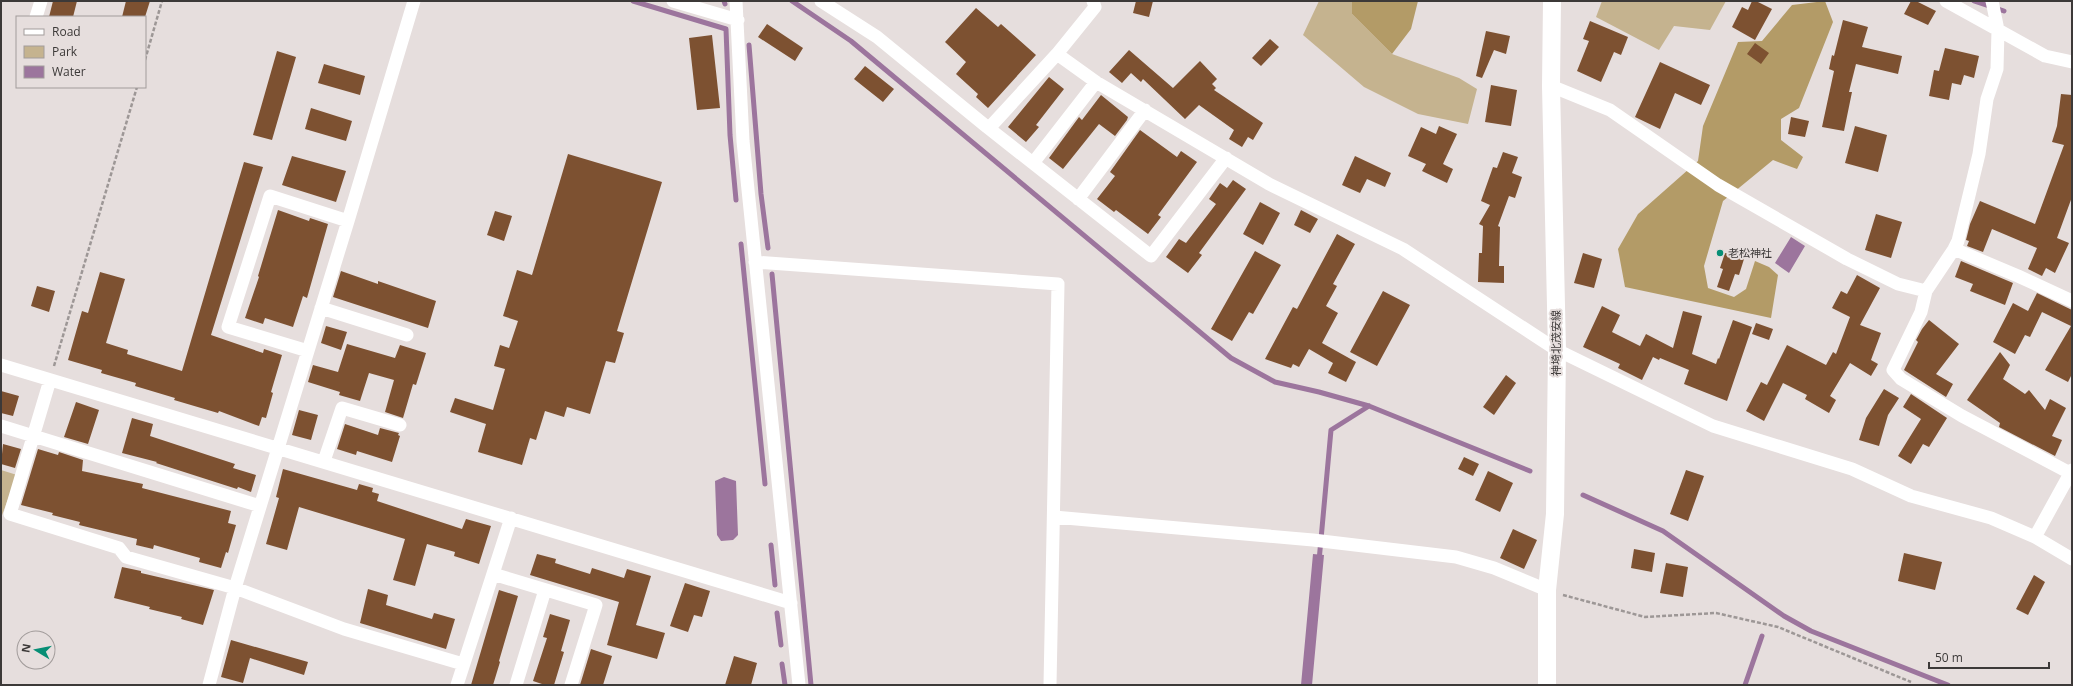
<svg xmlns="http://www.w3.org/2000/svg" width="2073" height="686" font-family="'Open Sans','Noto Sans JP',sans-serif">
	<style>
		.green { fill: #c5b38f }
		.forest { fill: #b39b67 }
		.water { fill: #9c759d }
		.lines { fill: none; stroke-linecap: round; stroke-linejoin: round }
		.stream { stroke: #9c759d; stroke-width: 5 }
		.building { fill: #7d5131 }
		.path { stroke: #9d9796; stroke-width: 2.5; stroke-dasharray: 4 2; stroke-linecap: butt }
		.minor { stroke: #fff; stroke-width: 13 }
		.secondary { stroke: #fff; stroke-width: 18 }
		.poi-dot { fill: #078e75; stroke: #e6dedd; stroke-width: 1.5 }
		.labels { text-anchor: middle; stroke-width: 4; stroke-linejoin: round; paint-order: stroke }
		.poi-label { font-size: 11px; fill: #3c3938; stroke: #e6dedd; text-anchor: start }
		.street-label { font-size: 11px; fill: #3c3938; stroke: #e6dedd }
	</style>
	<rect width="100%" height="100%" fill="#e6dedd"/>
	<!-- green -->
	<path class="green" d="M1319 1H1352V14L1392 54 1459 78 1477 89 1468 124 1418 114 1364 87 1303 35Z
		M1602 1H1726L1710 30 1674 26 1659 50 1596 17Z
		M1 470 17 475 1 518Z"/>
	<!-- forest -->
	<path class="forest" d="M1352 1H1418L1411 29 1392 54 1352 14Z
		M1825 1 1833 22 1799 108 1781 119V140L1803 157 1797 169 1773 160 1723 201 1704 266 1708 288 1734 297 1746 289 1755 261 1769 267 1778 275 1771 318 1625 287 1618 249 1638 214 1698 161 1703 126 1738 42 1762 41 1792 5Z"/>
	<!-- water -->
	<path class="water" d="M1791 237 1805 246 1789 273 1775 263Z
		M724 477 736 481 738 535 733 540 721 541 717 535 715 481Z
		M1313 554 1324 555 1312 685H1301Z"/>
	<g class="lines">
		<!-- stream -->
		<path class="stream" d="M633 1 726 29 730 135 736 200
			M724 1 725 4
			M792 1 851 41 1231 358 1275 382 1319 392 1369 406 1530 471
			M1974 1 2004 11
			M749 45 761 194 768 248
			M741 244 765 484
			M772 274 811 685
			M1583 495 1663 531 1784 616 1811 631 1948 685
			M771 545 775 585
			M1319 561 1331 430 1369 406
			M777 613 781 645
			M782 664 785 685
			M1745 685 1762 636"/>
	</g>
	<!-- building -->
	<path class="building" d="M53 1H77L73 17H49Z
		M126 1H150L145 17H122Z
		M1136 1H1153L1149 17 1133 13Z
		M1752 1H1756L1772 9 1755 40 1732 27 1742 7 1748 10Z
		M1911 1H1916L1936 11 1928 25 1904 14Z
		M976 8 998 27 1001 24 1036 55 988 108 976 97 978 94 956 74 966 62 945 42Z
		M1843 20 1868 27 1862 47 1902 56 1898 74 1856 64 1849 92H1852L1844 131 1822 127 1834 71 1829 69 1832 55 1834 56Z
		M1590 21 1628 37 1621 55 1614 52 1601 82 1577 71 1589 41 1583 39Z
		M767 24 803 48 795 61 758 37Z
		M1486 31 1510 36 1506 54 1494 50 1482 78 1476 76Z
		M712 35 720 108 697 110 689 38Z
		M1270 39 1279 47 1261 66 1252 58Z
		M1755 43 1769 53 1761 64 1747 54Z
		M1945 48 1979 56 1974 78 1964 75 1961 85 1952 83 1949 100 1929 96 1934 70 1939 71Z
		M1129 50 1173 88 1200 61 1217 79 1212 84 1216 88 1214 90 1263 123 1253 140 1248 137 1242 147 1229 139 1234 130 1199 105 1185 119 1143 79 1141 82 1131 73 1122 83 1109 72Z
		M277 51 296 57 272 140 253 135Z
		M1660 62 1710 85 1701 105 1675 93 1660 129 1635 117Z
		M324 64 365 76 360 95 318 83Z
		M865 66 894 89 883 102 854 79Z
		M1049 77 1064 89 1036 125 1039 127 1026 142 1008 127Z
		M1491 85 1517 90 1511 126 1485 122Z
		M2061 94 2072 95V197L2057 238 2069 243 2055 273 2046 268 2042 276 2028 269 2037 248 1992 229 1983 252 1967 246 1969 241 1966 240 1970 224 1980 201 2035 224 2064 145 2052 142 2057 126Z
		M1101 95 1128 117 1127 120 1115 136 1099 124 1063 169 1049 158 1079 117 1082 120Z
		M311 108 352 121 346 141 305 129Z
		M1791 117 1809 121 1805 137 1788 134Z
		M1439 126 1457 134 1443 164 1453 169 1447 183 1422 171 1426 164 1408 156 1421 127 1436 134Z
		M1855 126 1887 135 1878 172 1845 163Z
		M1140 130 1177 157 1181 151 1197 162 1158 215 1161 217 1148 234 1116 210 1114 212 1097 199 1115 176 1110 172Z
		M1503 152 1518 157 1512 173 1522 177 1515 198 1509 196 1498 226 1500 227 1499 266H1504V283L1478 282 1479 253H1482L1483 226 1479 224 1490 205 1481 201 1493 167 1497 168Z
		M568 154 662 182 617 331 624 333 615 363 606 361 590 414 567 407 564 417 545 411 536 440 530 438 522 465 478 452 486 424 450 412 455 398 493 410 505 369 494 366 500 345 509 348 518 321 503 316 517 270 532 275Z
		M292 156 346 171 336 202 282 185Z
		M1355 156 1391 173 1385 187 1367 179 1360 193 1342 185Z
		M244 162 263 167 211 335 263 353 264 349 282 355 271 392 273 393 266 418 262 417 259 426 219 411 218 413 174 400 175 398 135 386 136 383 101 373 102 370 68 360 82 311 88 313 100 272 125 279 106 343 128 350 127 354 182 371Z
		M1233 180 1246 189 1199 253 1202 255 1188 273 1166 257 1179 239 1186 243 1216 204 1209 199 1220 183 1227 188Z
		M1260 202 1280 213 1263 245 1243 234Z
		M278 210 309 221 310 218 328 224 307 298 303 296 293 327 265 318 263 324 245 318 259 277 258 276Z
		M1301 210 1318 219 1310 233 1294 225Z
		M495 211 512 216 504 241 487 235Z
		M1876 214 1902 222 1891 258 1865 250Z
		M1337 234 1355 244 1333 284 1337 286 1326 306 1338 313 1322 343 1356 362 1346 382 1328 373 1333 363 1309 349 1299 367 1293 364 1291 368 1265 359 1293 307 1297 309Z
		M1255 251 1281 265 1253 314 1249 312 1232 341 1211 329Z
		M1583 253 1602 259 1594 288 1574 283Z
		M1725 253 1744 259 1739 275 1735 274 1729 291 1717 287 1723 269 1720 268Z
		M1961 261 2013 283 2005 305 1970 291 1973 284 1955 277Z
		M341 271 378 284V281L436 301 428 328 333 297Z
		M1857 275 1880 288 1860 325 1881 333 1871 360 1878 364 1871 376 1850 363 1830 396 1836 400 1829 413 1805 399 1807 395 1783 383 1764 421 1746 411 1761 382 1767 385 1787 345 1826 365 1833 352 1836 354 1850 317 1832 308 1841 291 1847 294Z
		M37 286 55 291 49 312 31 306Z
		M1383 291 1410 305 1377 366 1350 352Z
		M2037 293 2072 310V374L2068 382 2045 370 2071 326 2042 312 2030 337 2025 335 2015 354 1993 342 2013 303 2028 311Z
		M1602 306 1620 315 1612 332 1640 346 1646 334 1673 348 1683 311 1702 316 1692 354 1716 364 1718 358 1719 359 1733 320 1752 327 1727 401 1684 384 1689 370 1660 358 1659 360 1653 357 1642 380 1618 368 1620 364 1583 347Z
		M1929 320 1959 344 1936 374 1953 384 1946 397 1904 370 1918 342 1916 340 1922 329Z
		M1756 323 1773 329 1769 340 1752 334Z
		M326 326 347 332 341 350 321 343Z
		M347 344 395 358 400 345 426 353 416 385 413 384 403 418 385 412 394 380 369 373 360 401 339 395 340 392 308 382 313 365 338 372Z
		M2000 352 2010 365 2003 379 2025 394 2029 390 2045 410 2050 399 2066 408 2052 436 2062 440 2055 456 1999 427 2000 423 1967 400Z
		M1506 375 1516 383 1494 415 1483 407Z
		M1884 389 1899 398 1888 415 1879 446 1859 440 1866 418Z
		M1 391 19 396 13 416 1 413Z
		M1911 394 1947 418 1929 447 1923 444 1911 464 1898 456 1921 419 1903 407Z
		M76 402 99 410 88 444 64 437Z
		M299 410 318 415 311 440 292 435Z
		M132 418 153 424 150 436 235 464 233 468 256 475 251 492 238 487 237 489 156 463 157 462 122 453Z
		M345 424 378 435 380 428 399 433 398 435 400 436 392 462 357 451 356 455 337 449Z
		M3 444 21 449 15 468 1 464Z
		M38 449 58 455 59 452 83 460 82 471 143 484 142 488 231 511 228 523 236 525 228 553 226 552 221 568 199 562 200 558 154 545 153 549 136 545 137 539 79 525 80 522 52 515 53 513 21 505Z
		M1464 457 1479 464 1473 476 1458 469Z
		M283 469 357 490 359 484 373 488 372 492 379 494 377 501 462 529 466 519 491 526 479 564 454 556 455 552 427 544 415 586 393 580 405 539 299 507 287 550 266 544 279 498 276 497Z
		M1686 470 1704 476 1688 521 1670 514Z
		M1488 471 1513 483 1500 512 1475 500Z
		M1513 529 1537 540 1524 569 1500 558Z
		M1634 549 1655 553 1652 572 1631 568Z
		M1904 553 1942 562 1935 590 1898 581Z
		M537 554 556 559 555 563 590 574 592 568 624 578 627 569 651 576 636 625 665 633 657 659 607 645 619 602 530 575Z
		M1666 563 1688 567 1683 597 1660 593Z
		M122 567 141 571V573L214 590 203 625 181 619 182 617 149 609 150 607 114 598Z
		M2034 575 2045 582 2028 615 2016 609Z
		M685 583 710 591 702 617 694 615 688 632 670 626Z
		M368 589 388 595 386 605 432 619 434 613 455 619 446 649 360 623Z
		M499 590 518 596 499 661 500 662 493 685H471Z
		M550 614 570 620 561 651 564 652 554 685H545L533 681 547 638 543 637Z
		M231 640 308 662 304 675 250 658 243 683 221 677Z
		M591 649 612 656 603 685H580Z
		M734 656 757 663 751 685H725Z"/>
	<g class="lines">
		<!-- path -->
		<path class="path" d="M145 60 162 1
			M54 366 137 87
			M1563 595 1645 617 1716 613 1778 627 1911 682"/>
		<!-- minor -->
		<path class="minor" d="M673 1 738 20
			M736 1 743 141 799 685
			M821 1 877 37 987 127 991 126 1057 54
			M1093 1 1095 7 1057 54 1096 82 1269 184 1403 249 1557 350 1713 426 1852 469 1911 496 1991 518 2035 537 2072 559
			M1946 1 2045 56 2072 62
			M1992 1 1998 30 1997 69 1987 99 1979 154 1958 241 1954 249 1926 291 1921 312 1893 370 1901 379 1962 416 2072 474
			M36 17 41 1
			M1551 86 1610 110 1718 185 1847 259 1898 284 1926 291
			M987 127 1151 256 1226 158
			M1033 163 1096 82
			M1078 199 1145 110
			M1954 249 2018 276 2072 301
			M755 262 1058 284 1050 685
			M321 308 407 335
			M308 351 228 327 270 196 348 221
			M1 365 791 603
			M50 380 10 514 119 548 126 557 235 588 344 629 463 664
			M1 426 260 506
			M324 461 342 408 400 425
			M1054 517 1313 540 1456 557 1494 568 1547 590
			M2035 537 2072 470
			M493 574 596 605 571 685
			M209 685 235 588 348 221 414 1
			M457 685 511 518
			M516 685 545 590"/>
		<!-- secondary -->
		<path class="secondary" d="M1547 685V590L1555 514 1557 350 1551 86 1552 1"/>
	</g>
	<!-- markers -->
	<circle class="poi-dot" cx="1720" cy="253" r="4"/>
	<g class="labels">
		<!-- poi labels -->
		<g class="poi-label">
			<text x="1728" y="257">老松神社</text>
		</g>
		<!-- street labels -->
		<g class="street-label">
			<text transform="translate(1556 343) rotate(-90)" y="4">神埼北茂安線</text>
		</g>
	</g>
	<!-- border -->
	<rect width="2073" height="686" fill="none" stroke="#3c3938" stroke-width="4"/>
	<!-- legend -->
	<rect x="16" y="16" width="130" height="72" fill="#e6dedd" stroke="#a29c9b"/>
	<rect x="24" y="29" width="20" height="6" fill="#ffffff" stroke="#a29c9b"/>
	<text x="52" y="36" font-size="12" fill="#3c3938">Road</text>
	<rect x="24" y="46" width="20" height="12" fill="#c5b38f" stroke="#a29c9b"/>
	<text x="52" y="56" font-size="12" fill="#3c3938">Park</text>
	<rect x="24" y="66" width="20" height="12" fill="#9c759d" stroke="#a29c9b"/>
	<text x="52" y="76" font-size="12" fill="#3c3938">Water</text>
	<!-- north arrow -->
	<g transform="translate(36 650) rotate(280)"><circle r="19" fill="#e6dedd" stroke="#a29c9b"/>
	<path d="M0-3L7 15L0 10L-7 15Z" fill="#078e75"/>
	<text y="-6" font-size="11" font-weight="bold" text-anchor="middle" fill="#3c3938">N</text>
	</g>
	<!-- scale -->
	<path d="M1929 662v6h120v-6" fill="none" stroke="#3c3938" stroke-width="2"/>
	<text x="1935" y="662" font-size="12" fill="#3c3938" stroke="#e6dedd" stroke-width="3" paint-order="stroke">50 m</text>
</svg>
